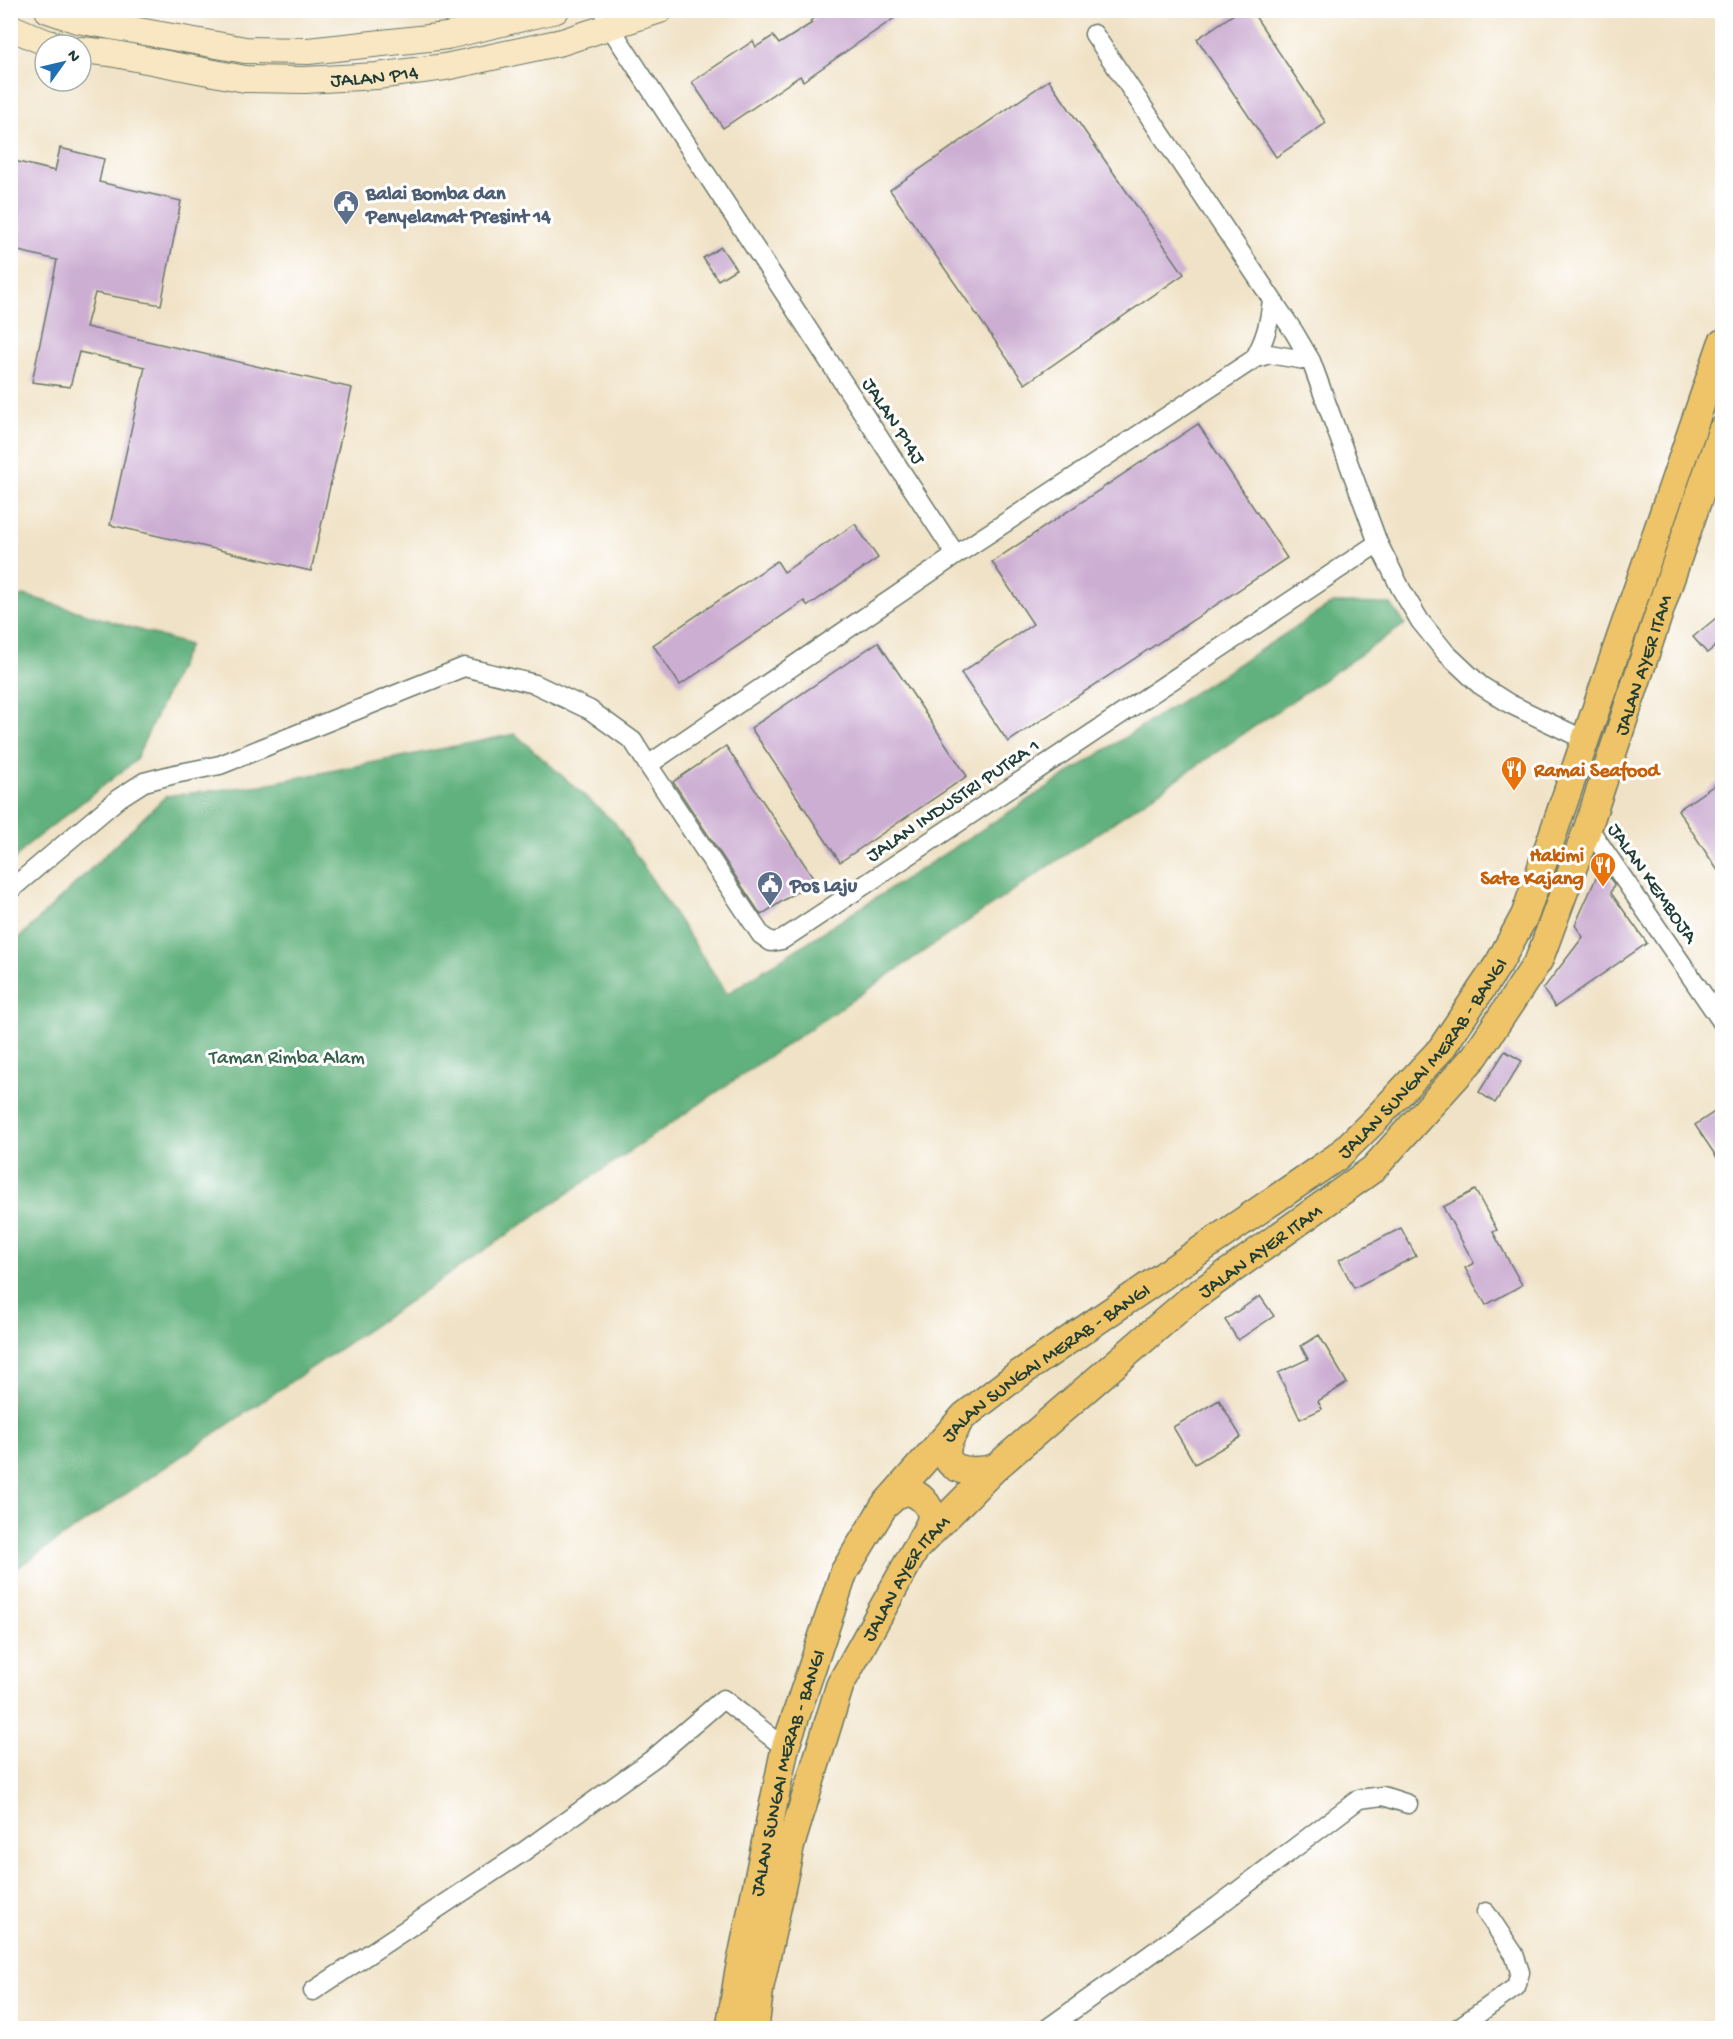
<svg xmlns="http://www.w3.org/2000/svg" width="1733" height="2039" font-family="'Gochi Hand',sans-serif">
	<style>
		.forest { fill: #60b17d; stroke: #407758; stroke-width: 1.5 }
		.building { fill: #ccaed3 }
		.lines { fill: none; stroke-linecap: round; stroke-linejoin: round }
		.minor-casing { stroke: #687767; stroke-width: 21 }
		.secondary-casing { stroke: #687767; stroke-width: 28 }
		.primary-casing { stroke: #687767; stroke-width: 30 }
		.minor { stroke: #fff; stroke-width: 18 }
		.secondary { stroke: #f9e7c3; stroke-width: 26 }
		.primary { stroke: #efc469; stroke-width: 27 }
		.labels { text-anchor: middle; stroke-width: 6; stroke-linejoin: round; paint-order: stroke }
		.street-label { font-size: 20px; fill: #1f3d34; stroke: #fff }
		.service-label { font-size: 20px; font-weight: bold; fill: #4e5e75; stroke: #fff; text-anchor: start }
		.food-label { font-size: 20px; font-weight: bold; fill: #c56008; stroke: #fff; text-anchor: start }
		.park-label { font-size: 20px; fill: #35614c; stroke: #fff }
	</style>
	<rect width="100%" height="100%" fill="#fff"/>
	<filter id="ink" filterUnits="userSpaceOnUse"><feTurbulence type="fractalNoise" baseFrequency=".0167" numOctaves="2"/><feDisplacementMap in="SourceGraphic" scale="12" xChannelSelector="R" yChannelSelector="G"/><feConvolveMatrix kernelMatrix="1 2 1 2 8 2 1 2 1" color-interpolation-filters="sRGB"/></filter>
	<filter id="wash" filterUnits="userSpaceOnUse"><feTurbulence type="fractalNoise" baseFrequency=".008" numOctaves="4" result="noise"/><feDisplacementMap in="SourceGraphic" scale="24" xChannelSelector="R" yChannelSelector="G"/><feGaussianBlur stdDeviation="1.35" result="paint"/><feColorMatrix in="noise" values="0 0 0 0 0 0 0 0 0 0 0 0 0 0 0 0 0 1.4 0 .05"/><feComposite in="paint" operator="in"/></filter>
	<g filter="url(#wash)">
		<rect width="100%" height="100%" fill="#f0e2c6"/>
		<!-- forest -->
		<path class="forest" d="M24 595 189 645 135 761 31 842 11 863V600Z
			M1333 603 1391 604 1405 624 11 1572V946L166 796 261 785 515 734 615 823 727 994Z"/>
		<g id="blocks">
			<!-- building -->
			<path class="building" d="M826 10H906L803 81 800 76 723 128 692 82 753 41 756 47 773 36 779 44 812 23 810 21Z
				M1240 10H1251L1326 123 1276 157 1197 39Z
				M1049 80 1184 274 1025 384 890 190Z
				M60 148 104 159 99 182 181 201 161 305 95 293 86 327 352 388 311 571 110 525 145 367 79 352 70 387 32 382 57 260 10 249V160L55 171Z
				M721 247 736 269 718 280 703 258Z
				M1198 424 1287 558 1008 742 961 673 1033 624 992 562Z
				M855 524 878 558 808 606 804 601 680 685 653 645 777 561 784 572Z
				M1722 613V641L1707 653 1693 637Z
				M878 642 967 776 840 862 751 728Z
				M726 746 815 880 761 915 673 782Z
				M1722 780V877L1678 810Z
				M1600 869 1606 873 1614 884 1611 893 1647 943 1555 1007 1543 989 1583 937 1575 925Z
				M1505 1051 1522 1061 1495 1103 1479 1092Z
				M1722 1107V1165L1695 1125Z
				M1475 1190 1497 1230 1493 1232 1522 1285 1486 1305 1465 1268 1474 1263 1443 1207Z
				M1401 1228 1416 1256 1354 1288 1339 1260Z
				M1260 1296 1274 1316 1238 1340 1225 1320Z
				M1319 1335 1347 1383 1318 1401 1322 1409 1300 1419 1278 1373 1308 1359 1301 1346Z
				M1219 1400 1241 1437 1195 1464 1173 1427Z"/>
		</g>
	</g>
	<g filter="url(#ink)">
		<use href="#blocks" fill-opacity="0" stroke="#687767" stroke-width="1.5"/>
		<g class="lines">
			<!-- minor casing -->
			<g class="minor-casing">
				<path id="minor" d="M604 10 610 27 956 555
					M1094 34 1294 332 1311 361 1378 543 1401 589 1420 621 1446 653 1480 685 1510 704 1585 740
					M1254 359C1266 338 1269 324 1272 300
					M1311 361 1269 354 1254 359 956 555 648 765 761 935 771 942 782 940 1378 543
					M1588 827 1722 1022
					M10 890 119 798 144 782 175 774 220 765 464 667 535 684 590 710 633 741 648 765
					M313 1991 523 1852 654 1758 723 1699 785 1748
					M1048 2028 1218 1906 1359 1799 1383 1796 1408 1804
					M1458 2028 1516 1987 1520 1972 1514 1954 1486 1912"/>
			</g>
			<!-- secondary casing -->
			<g class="secondary-casing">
				<g id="secondary">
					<path d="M48 10 77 20 245 50 308 51 447 36 556 10"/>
					<path d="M10 27 47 43 57 45"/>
					<path id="s1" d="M81 50 110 53 245 79 305 80 377 76 445 67 562 42 660 10"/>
				</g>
			</g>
			<!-- primary casing -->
			<g class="primary-casing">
				<g id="primary">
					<path d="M956 1428C931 1467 961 1476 995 1468"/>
					<path d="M888 1503C893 1498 901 1491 908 1492 919 1493 930 1505 931 1515 932 1524 924 1533 920 1541"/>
					<path id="s2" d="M730 2028 738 1976 785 1748 844 1572 884 1506 964 1416 1016 1376 1337 1157 1374 1121 1441 1049 1499 963 1525 915 1722 343"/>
					<path id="s3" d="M755 2028 760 1986 791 1844 840 1685 916 1548 995 1468 1188 1301 1373 1169 1475 1056 1539 960 1588 827 1665 595 1722 430"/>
				</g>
			</g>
			<!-- minor -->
			<use href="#minor" class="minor"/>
			<!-- secondary -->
			<use href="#secondary" class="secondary"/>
			<!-- primary -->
			<use href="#primary" class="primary"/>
		</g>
	</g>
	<!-- icons -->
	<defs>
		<g id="civic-pin" transform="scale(1.35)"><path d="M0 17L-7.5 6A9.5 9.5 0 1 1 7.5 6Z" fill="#5c6f8a" stroke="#fff"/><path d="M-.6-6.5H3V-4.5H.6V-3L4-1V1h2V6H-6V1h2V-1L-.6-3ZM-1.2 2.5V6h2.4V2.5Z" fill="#fff"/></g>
		<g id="restaurant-pin" transform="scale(1.35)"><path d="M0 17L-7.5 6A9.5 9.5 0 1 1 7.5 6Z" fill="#e8710a" stroke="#fff"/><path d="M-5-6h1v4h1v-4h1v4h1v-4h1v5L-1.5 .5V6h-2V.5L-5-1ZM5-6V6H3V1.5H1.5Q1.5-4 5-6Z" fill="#fff"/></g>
	</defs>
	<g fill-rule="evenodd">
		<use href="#civic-pin" x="346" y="203"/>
		<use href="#restaurant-pin" x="1514" y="769"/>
		<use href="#restaurant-pin" x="1603" y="865"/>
		<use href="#civic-pin" x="770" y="884"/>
	</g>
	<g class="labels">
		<!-- street labels -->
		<g class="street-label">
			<text dy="7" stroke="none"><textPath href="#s1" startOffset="296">JALAN P14</textPath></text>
			<text transform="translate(895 420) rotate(57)" y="7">JALAN P14J</text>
			<text dy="7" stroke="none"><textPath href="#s3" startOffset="1686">JALAN AYER ITAM</textPath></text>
			<text transform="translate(952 799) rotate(-34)" y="7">JALAN INDUSTRI PUTRA 1</text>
			<text transform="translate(1654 882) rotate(55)" y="7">JALAN KEMBOJA</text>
			<text dy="7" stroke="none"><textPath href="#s2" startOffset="1254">JALAN SUNGAI MERAB - BANGI</textPath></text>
			<text dy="7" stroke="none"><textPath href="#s3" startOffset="966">JALAN AYER ITAM</textPath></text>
			<text dy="7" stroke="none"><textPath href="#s2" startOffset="766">JALAN SUNGAI MERAB - BANGI</textPath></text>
			<text dy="7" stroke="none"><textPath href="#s3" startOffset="480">JALAN AYER ITAM</textPath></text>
			<text dy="7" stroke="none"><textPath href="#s2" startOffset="262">JALAN SUNGAI MERAB - BANGI</textPath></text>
		</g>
		<!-- service labels -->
		<g class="service-label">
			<text x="366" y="199">Balai Bomba dan<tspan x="366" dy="23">Penyelamat Presint 14</tspan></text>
			<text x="790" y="891">Pos Laju</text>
		</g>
		<!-- food labels -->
		<g class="food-label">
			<text x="1534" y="776">Ramai Seafood</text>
			<text x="1584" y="861" text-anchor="end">Hakimi<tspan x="1584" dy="23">Sate Kajang</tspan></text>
		</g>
		<!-- park labels -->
		<g class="park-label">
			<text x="287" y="1063">Taman Rimba Alam</text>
		</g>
	</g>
	<!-- margin -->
	<rect width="1733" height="2039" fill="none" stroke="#fff" stroke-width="36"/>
	<!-- north arrow -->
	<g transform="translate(63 63) rotate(56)"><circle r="28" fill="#ffffff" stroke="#a5b1ae" stroke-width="1.5"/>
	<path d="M0-4.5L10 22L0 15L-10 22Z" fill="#1f6fb2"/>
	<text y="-9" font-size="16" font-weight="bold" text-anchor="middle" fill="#1f3d34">N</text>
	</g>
</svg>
